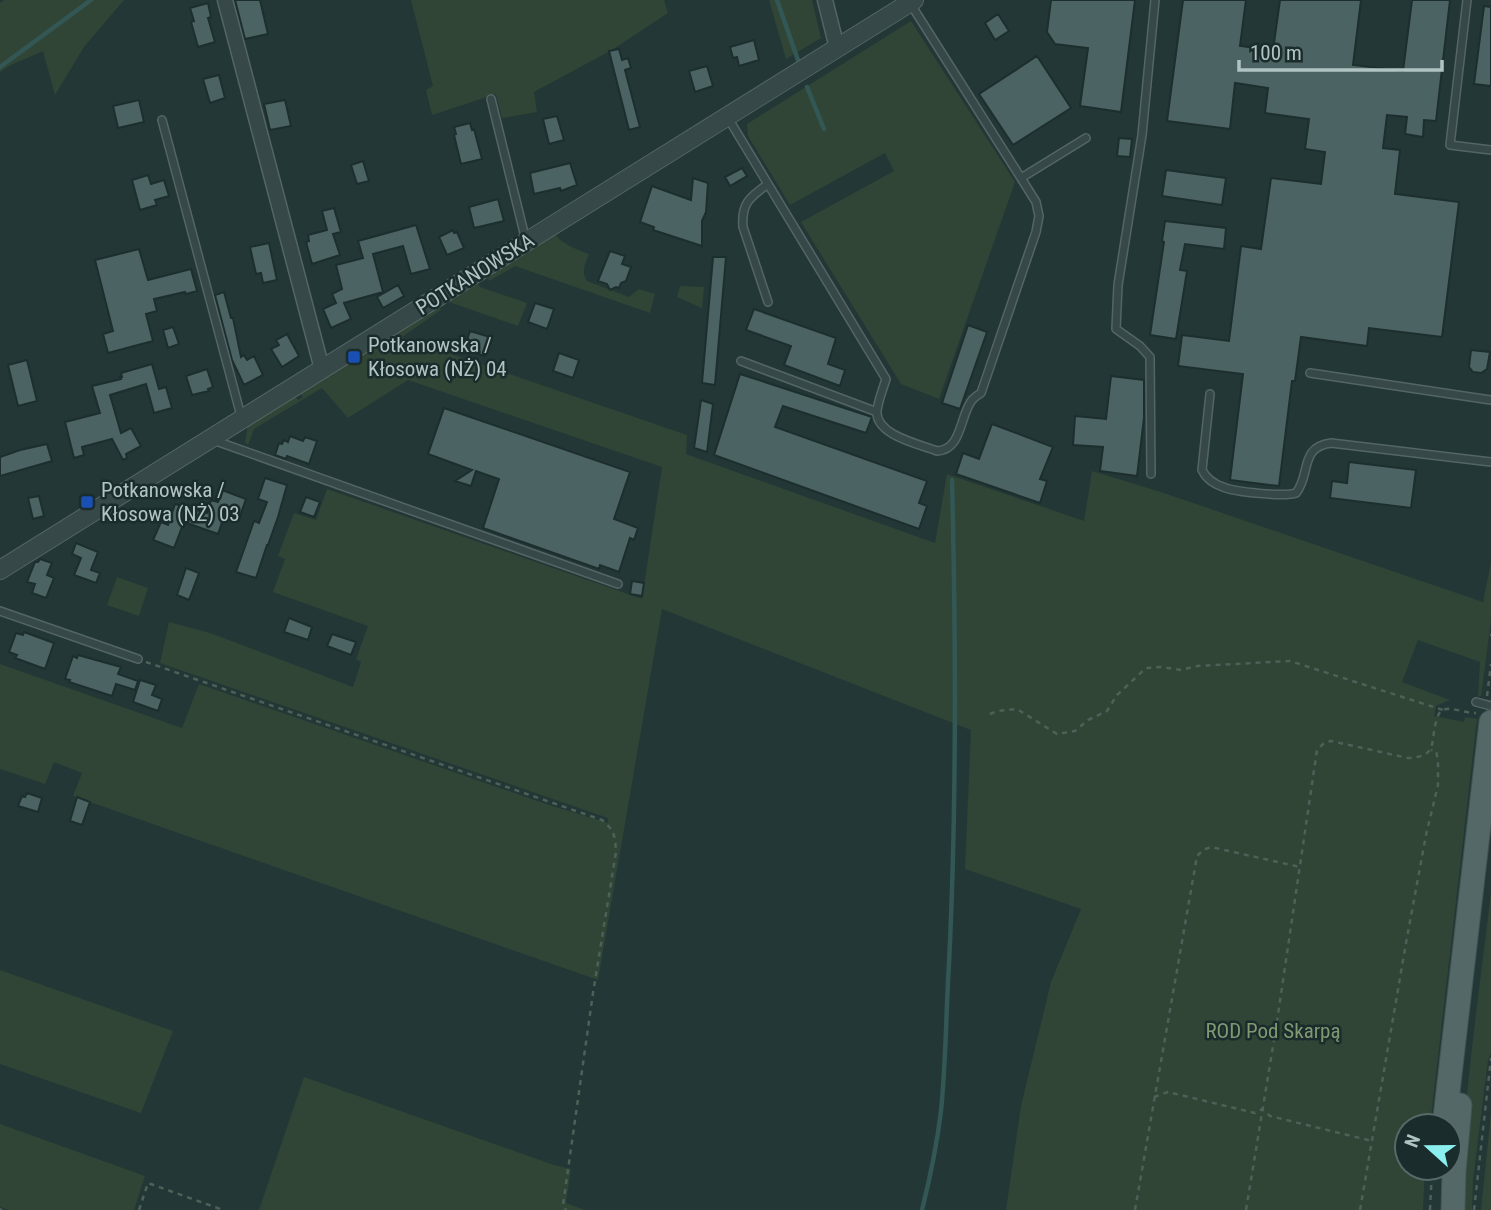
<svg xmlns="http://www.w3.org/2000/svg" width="1491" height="1210" font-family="'Roboto Condensed',sans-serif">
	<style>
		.green { fill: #304536 }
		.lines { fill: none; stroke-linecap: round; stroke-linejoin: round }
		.stream { stroke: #325755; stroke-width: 4.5 }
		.building { fill: #4b6362; stroke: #1d2e2e; stroke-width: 2 }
		.service-casing { stroke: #546565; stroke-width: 10 }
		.minor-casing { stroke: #546565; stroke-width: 17 }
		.tertiary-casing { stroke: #546565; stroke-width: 20 }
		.primary-casing { stroke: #425454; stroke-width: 25 }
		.path { stroke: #4d6158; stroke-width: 2.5; stroke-dasharray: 5 5; stroke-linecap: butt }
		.service { stroke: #364847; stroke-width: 7 }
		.minor { stroke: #364847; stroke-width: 14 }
		.tertiary { stroke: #364847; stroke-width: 18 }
		.primary { stroke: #546867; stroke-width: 23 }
		.transit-dot { fill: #1a4fb4; stroke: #1b2c2c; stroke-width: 2.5 }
		.labels { text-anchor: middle; stroke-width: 5; stroke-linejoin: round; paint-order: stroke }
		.street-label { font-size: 21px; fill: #b1c4c4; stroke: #1b2c2c }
		.poi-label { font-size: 21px; fill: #b1c4c4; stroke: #1b2c2c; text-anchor: start }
		.park-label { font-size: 21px; fill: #819871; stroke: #1b2c2c }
	</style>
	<rect width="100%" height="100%" fill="#233736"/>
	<!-- green -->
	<path class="green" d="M4 0H124L84 47 55 95 43 51 11 65 0 72V3Z
		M411 0H664L668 13 612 50 534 92 537 112 502 118 496 94 432 115 426 90 433 86Z
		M769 0H812L821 38 786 59Z
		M911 21 1015 182 939 399 901 384 801 222 894 171 885 153 790 205 748 136 747 124Z
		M554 233C563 245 576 249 589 254 585 264 581 272 587 281L629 297 639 289 655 294 650 313 515 266 489 281 487 274Z
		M477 282 480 287 527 303 518 326 449 302 440 308 441 310 402 337 687 435 686 454 935 543 947 474 1084 521 1092 471 1161 492 1483 602 1491 562V621L1481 696 1478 697 1480 662 1418 640 1402 682 1450 700 1436 706 1434 716 1464 722 1465 717 1477 719 1430 1126H1407V1168H1425L1423 1210H1006L1021 1106 1051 982 1081 909 965 869 971 730 662 609 598 980 73 796 82 773 54 762 45 784 0 769V664L182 728 199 684 549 805 608 823V818L160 663 169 622 210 633 353 687 361 662 356 659 368 626 273 592 285 559 278 556 294 513 316 520 327 489 642 599 662 467 408 380 348 418 322 388 254 429 248 445 245 442 248 425 295 396 298 400 303 397 299 392 318 382Z
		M680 286 704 287 702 308 677 297Z
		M117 577 148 588 139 616 107 605Z
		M1491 891V1053L1488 1060 1473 1180 1472 1210H1460C1462 1103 1479 997 1491 891Z
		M0 970 173 1031 141 1113 0 1064Z
		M304 1077 554 1165 571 1169 566 1203 585 1210H259Z
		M1491 1112V1210H1481Z
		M0 1124 145 1176 134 1210H9L0 1207Z"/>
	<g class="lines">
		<!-- stream -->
		<path class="stream" d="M777 0 799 63
			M0 67 91 0
			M807 87 824 129
			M922 1210C930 1178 937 1144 941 1111 946 1062 946 1012 949 963 957 802 956 640 952 480"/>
	</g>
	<!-- building -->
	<path class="building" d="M235 0H260L268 34 245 39Z
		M1051 0H1135L1121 112 1080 106 1088 48 1055 44 1047 32Z
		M1183 0H1246L1240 46 1273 50 1280 0H1361L1353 65 1403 71 1412 0H1450L1436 121 1424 120 1423 137 1405 134 1407 117 1387 115 1383 148 1400 150 1395 194 1459 202 1442 337 1369 328 1367 346 1301 337 1295 381H1292L1279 486 1230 480 1243 374 1178 366 1182 335 1229 341 1241 246 1261 249 1271 178 1321 184 1325 152 1305 149 1309 119 1265 113 1268 88 1235 83 1230 129 1167 121Z
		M208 3 211 17 208 18 215 42 198 47 191 22 194 21 190 8Z
		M1484 6 1491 7V86L1474 84Z
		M998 14 1009 31 995 40 985 23Z
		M754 40 759 60 739 66 737 57 733 58 730 47Z
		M619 49 622 60 628 58 631 68 625 70 640 127 629 130 609 51Z
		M1037 56 1071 108 1013 145 979 94Z
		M707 66 713 86 695 92 689 71Z
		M219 75 225 98 210 103 203 79Z
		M139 100 144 122 118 128 113 106Z
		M285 100 291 126 270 130 264 104Z
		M557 116 564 140 549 144 543 119Z
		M470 123 472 130 474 129 482 159 461 164 454 135 456 134 454 127Z
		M1119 138 1132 139 1130 157 1117 156Z
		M363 161 369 181 357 184 351 165Z
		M570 163 577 185 561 191 560 188 534 194 530 173Z
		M742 168 747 176 730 186 725 177Z
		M1166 170 1226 178 1222 205 1162 196Z
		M148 175 151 184 164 180 169 196 155 200 157 205 140 210 132 180Z
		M693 178 708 183 706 212 702 221V246L653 230 654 227 640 222 652 186 691 200Z
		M498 199 504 221 474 228 469 207Z
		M334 208 341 232 333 234 340 255 312 264 306 242 309 241 308 235 327 230 322 211Z
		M1165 221 1226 228 1224 249 1185 244 1180 270 1187 271 1176 339 1150 335 1164 242 1162 241Z
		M416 225 430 269 411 274 403 246 373 254 383 292 344 303 351 319 331 328 323 309 336 303 332 294 342 289 336 265 363 258 358 241Z
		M453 230 454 233 457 232 464 248 447 255 439 237Z
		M269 243 277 280 263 283 261 273 256 274 250 247Z
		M139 249 148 280 191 269 197 291 186 294 185 292 154 299 157 311 146 314 153 341 108 353 103 334 113 331 95 260Z
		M610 251 625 256 622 264 631 267 626 281 621 283 619 288 616 287 610 290 607 284 598 281Z
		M713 257H726L715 385 702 383Z
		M398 285 404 296 383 308 377 297Z
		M224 292 231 318H233L241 357 244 355 247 360 254 356 263 375 244 385 232 360 215 295Z
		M535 303 554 309 547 329 528 322Z
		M754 309 836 338 828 364 845 370 840 386 784 365 791 346 746 330Z
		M968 325 987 332 960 409 942 403Z
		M173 327 179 344 168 348 163 330Z
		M470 331 490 337 484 356 464 349Z
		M287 334 299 356 282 367 271 349 279 345 276 340Z
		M1471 350 1490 352 1487 369 1481 373 1473 372 1469 367Z
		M559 353 579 360 573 378 553 371Z
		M27 360 37 401 18 406 8 365Z
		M152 364 159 389 166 387 172 408 154 413 146 384 110 395 121 433 131 428 141 446 126 454 127 458 123 460 112 439 82 447 84 455 74 458 65 422 100 413 92 386 121 379 120 377H122L121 373Z
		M207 369 213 387 208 389 209 391 192 395 186 376Z
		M740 374 872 417 866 433 783 406 775 427 927 481 919 503 927 506 919 529 714 455Z
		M1111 376 1144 380V418L1137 476 1100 471 1103 447 1073 445 1075 416 1106 419Z
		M701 400 713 404 707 452 694 448Z
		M444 408 630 472 614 519 638 528 634 540 630 538 619 572 600 565 599 569 483 528 499 479 476 471 471 486 455 481 472 470 428 454Z
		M992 424 1053 447 1040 479 1047 481 1040 503 956 474 963 453 979 459Z
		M290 436 303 441 305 437 317 441 309 464 287 456 286 459 275 455 279 443 282 444 284 440 288 442Z
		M47 444 52 461 0 476V457L20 450Z
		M1349 462 1416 470 1411 508 1330 498 1332 481 1347 483Z
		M265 478 287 485 278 517 268 545H267L256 578 236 572 254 521 259 523 267 502 258 499Z
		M222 490 246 499 239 519 225 514 218 534 184 522 174 548 153 540 161 522 168 525 175 504 207 513 211 500 218 502Z
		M39 496 44 516 33 519 28 498Z
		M306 497 320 502 314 517 300 512Z
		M76 543 98 552 91 570 100 573 96 583 74 575 81 558 72 554Z
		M40 559 52 563 47 575 54 578 46 598 32 593 35 584 27 582 35 562H38Z
		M186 568 199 573 189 600 177 595Z
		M632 581 644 583 642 596 630 594Z
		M289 618 312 627 308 640 284 632Z
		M24 632 54 643 45 669 15 658 17 655 9 652 16 633 23 635Z
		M332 634 356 642 351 655 327 646Z
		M78 655 121 667 118 674 138 681 135 690 116 684 112 696 69 682 70 680 65 679 73 656 77 658Z
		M140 680 156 685 152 695 162 699 158 711 133 702Z
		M27 793 42 798 38 812 18 806 22 796 25 797Z
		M77 797 90 802 82 825 70 821Z"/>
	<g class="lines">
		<!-- service casing -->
		<g class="service-casing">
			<path id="service" d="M1467 0 1450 145 1491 150
				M910 3 1021 178 1086 138
				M491 99 526 241
				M728 118 886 379C883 389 878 401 877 411 875 435 919 444 937 451 960 450 960 421 969 405 971 400 976 396 981 393L1036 232 1039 216 1036 202 1021 178
				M162 120 241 416
				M768 184C750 197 741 203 743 227L768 302
				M741 361 877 412
				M1310 373 1491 400
				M1210 394 1202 470C1206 478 1214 484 1223 487 1234 492 1285 497 1296 493 1311 475 1299 447 1331 443L1491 462
				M213 440 618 584
				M1151 474 1150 357 1140 346 1116 329 1118 285 1142 135 1155 0
				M0 611 138 659
				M1476 702 1491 706"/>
		</g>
		<!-- minor casing -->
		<g class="minor-casing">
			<path id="minor" d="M225 0 322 369
				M825 0 837 48"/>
		</g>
		<!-- tertiary casing -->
		<g class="tertiary-casing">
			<path id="tertiary" d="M0 570 914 0"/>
		</g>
		<!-- primary casing -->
		<g class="primary-casing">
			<path id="primary" d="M1444 1126 1491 722
				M1453 1210 1454 1172 1460 1105"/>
		</g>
		<!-- path -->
		<path class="path" d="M1490 635H1491
			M146 662 602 820C615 831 615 836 616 852L593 993 563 1205 566 1210
			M1487 696 1491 664
			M990 714 997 711 1017 709 1057 734 1075 731 1088 720 1107 711 1117 695 1146 668 1161 667 1181 670 1197 666 1290 661 1443 710
			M1154 1097 1168 1092 1255 1113 1262 1109 1270 1116 1372 1141
			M0 1209 2 1210
			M139 1210 148 1183 223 1210
			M1135 1210 1197 856 1203 850 1211 847 1300 867
			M1246 1210 1276 1028 1317 750 1324 743 1331 741 1408 758C1440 756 1429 742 1437 719 1438 715 1439 712 1443 710 1451 706 1467 714 1476 713
			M1360 1210 1406 943 1426 835 1438 785V760L1436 751 1431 750
			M1430 1210 1432 1168
			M1474 1210 1491 1058"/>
		<!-- service -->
		<use href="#service" class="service"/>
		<!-- minor -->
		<use href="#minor" class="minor"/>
		<!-- tertiary -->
		<use href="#tertiary" class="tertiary"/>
		<!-- primary -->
		<use href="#primary" class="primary"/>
	</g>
	<!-- markers -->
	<g class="transit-dot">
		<rect x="347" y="350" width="14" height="14" rx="3.5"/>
		<rect x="80" y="495" width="14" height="14" rx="3.5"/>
	</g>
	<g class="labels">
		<!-- street labels -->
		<g class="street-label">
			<text transform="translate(475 274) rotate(-32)" y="7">POTKANOWSKA</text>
		</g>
		<!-- poi labels -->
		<g class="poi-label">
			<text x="368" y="352">Potkanowska /<tspan x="368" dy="24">Kłosowa (NŻ) 04</tspan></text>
			<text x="101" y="497">Potkanowska /<tspan x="101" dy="24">Kłosowa (NŻ) 03</tspan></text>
		</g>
		<!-- park labels -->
		<g class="park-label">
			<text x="1273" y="1038">ROD Pod Skarpą</text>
		</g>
	</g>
	<!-- north arrow -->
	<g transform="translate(1428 1147) rotate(291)"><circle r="33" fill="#1b2c2c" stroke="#576969" stroke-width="2"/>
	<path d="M0-5L12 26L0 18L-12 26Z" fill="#8aefee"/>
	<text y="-10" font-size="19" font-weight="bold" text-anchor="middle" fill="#b1c4c4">N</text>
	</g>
	<!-- scale -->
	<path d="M1239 60v10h203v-10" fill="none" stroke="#b1c4c4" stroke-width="3.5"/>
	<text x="1250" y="60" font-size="21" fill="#b1c4c4" stroke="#1b2c2c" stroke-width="5" paint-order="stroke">100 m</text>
</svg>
